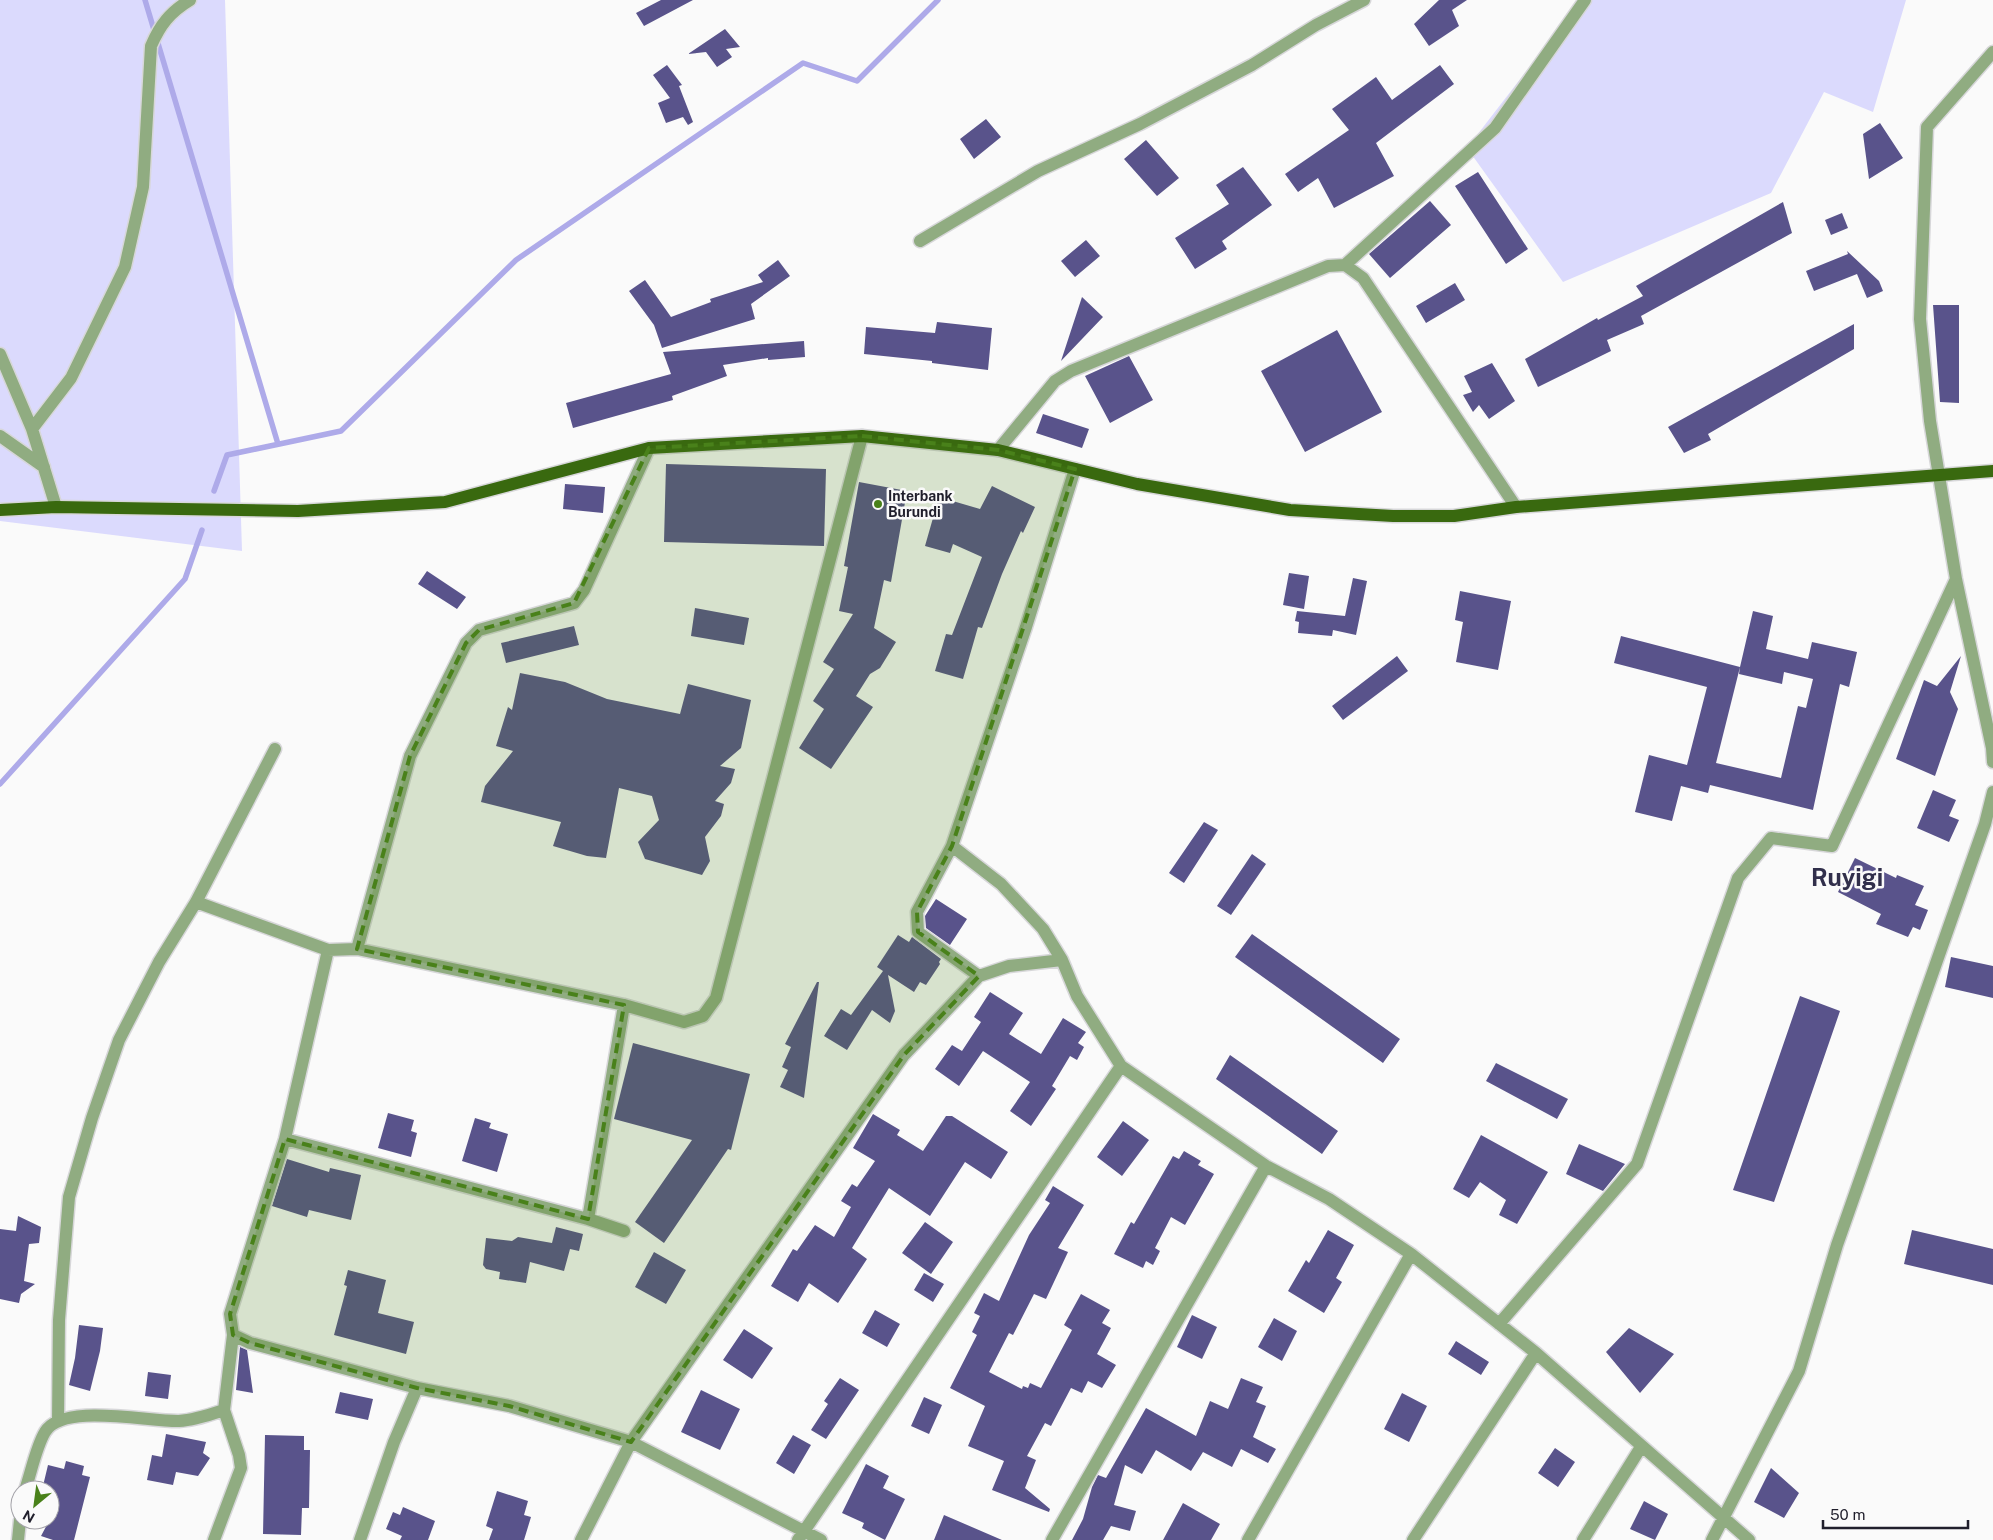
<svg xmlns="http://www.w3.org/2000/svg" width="1993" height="1540" font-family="'Public Sans',sans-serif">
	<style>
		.green { fill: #dbdafd }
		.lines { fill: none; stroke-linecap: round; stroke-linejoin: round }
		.stream { stroke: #aeaae9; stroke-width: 5.5 }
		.building { fill: #59538b; fill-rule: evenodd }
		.minor-casing { stroke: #d7d7d9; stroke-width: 15 }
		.primary-casing { stroke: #d7d7d9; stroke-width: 15 }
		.minor { stroke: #90ac81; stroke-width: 12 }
		.primary { stroke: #39690f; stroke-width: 12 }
		.marked { fill: #49811a; fill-opacity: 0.2; stroke: #49811a; stroke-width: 4; stroke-dasharray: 10 6; stroke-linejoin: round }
		.poi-dot { fill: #49811a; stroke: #fafafa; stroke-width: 2 }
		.labels { text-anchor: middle; stroke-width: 5; stroke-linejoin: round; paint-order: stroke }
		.poi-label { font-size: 14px; font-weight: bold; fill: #201f2c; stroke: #fafafa; text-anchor: start }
		.town-label { font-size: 24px; font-weight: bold; fill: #312f4b; stroke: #fafafa }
	</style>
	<rect width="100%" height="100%" fill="#fafafa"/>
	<!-- green -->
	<path class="green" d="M0 0H225L242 551 0 521Z
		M1581 0H1906L1873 112 1824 92 1771 193 1563 282 1467 148Z"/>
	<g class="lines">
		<!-- stream -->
		<path class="stream" d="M145 0 278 444
			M214 491 227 455 341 431 516 260 803 63 857 81 938 0
			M0 784 185 579 202 530"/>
	</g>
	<!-- building -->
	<path class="building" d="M661 0H693L644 26 636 13Z
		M1439 0H1467L1452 10 1459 26 1429 46 1414 24Z
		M725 29 740 47 726 49 732 57 717 67 706 52 688 54Z
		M667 65 682 85 679 86 693 122 688 125 683 117 666 123 658 103 670 98 653 75Z
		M1440 65 1454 84 1376 143 1394 176 1334 208 1318 178 1298 192 1285 174 1349 130 1332 109 1376 77 1392 100Z
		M986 119 1001 137 974 159 960 139Z
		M1880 123 1903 158 1869 179 1863 134Z
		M1146 140 1179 178 1157 196 1124 159Z
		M1243 167 1272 205 1222 241 1227 249 1195 269 1175 238 1229 204 1216 185Z
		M1478 172 1528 249 1506 264 1455 186Z
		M1430 201 1451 225 1390 278 1369 254Z
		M1783 202 1792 233 1641 316 1644 324 1607 340 1611 351 1538 387 1525 359 1597 318 1598 320 1643 296 1636 286Z
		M1842 213 1848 228 1831 235 1825 220Z
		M1086 240 1100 256 1075 277 1061 261Z
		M1847 251 1879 281 1883 291 1867 298 1857 274 1814 291 1806 271 1848 254Z
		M778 260 790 276 751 304 755 319 662 348 654 325 629 291 645 280 671 317 711 302 710 299 763 282 758 275Z
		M1455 283 1465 300 1426 323 1416 306Z
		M1082 297 1103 317 1061 361Z
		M1933 305H1959V403L1940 402Z
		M937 322 992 328 988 370 932 363V361L864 354 866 327 935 333Z
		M1854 324V349L1708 434 1711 440 1684 453 1668 427Z
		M1337 330 1382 412 1305 452 1261 371Z
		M804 341 805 357 768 360V358L723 365 727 376 672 396 673 400 573 428 566 403 671 374 663 352Z
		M1129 356 1153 400 1110 423 1085 376Z
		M1492 363 1515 401 1489 419 1479 405 1473 412 1463 395 1472 392 1464 376Z
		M1043 414 1089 429 1082 448 1036 433Z
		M666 464 826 469 824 546 664 542Z
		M859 482 907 491 891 582 884 580 874 628 896 642 880 668 870 674 856 696 873 707 831 769 799 748 824 709 813 701 834 669 823 662 853 614 839 611 848 567 844 566Z
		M565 484 605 487 603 513 563 509Z
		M992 486 1035 507 1023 533 1021 531 1002 574 982 628 978 627 963 679 935 671 946 634 952 635 982 557 953 544 950 553 925 546 939 497 980 509Z
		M427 571 466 597 457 609 418 584Z
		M1289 573 1309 576 1304 609 1283 605Z
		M1353 578 1367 581 1356 635 1333 630 1332 636 1298 633 1299 622 1295 621 1297 611 1345 616Z
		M1460 591 1511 601 1498 670 1456 662 1463 622 1455 620Z
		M695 608 749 618 744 645 691 636Z
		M1753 611 1773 616 1766 649 1808 659 1812 642 1857 652 1849 687 1840 684 1813 810 1710 785 1708 793 1681 786 1672 821 1635 812 1649 755 1687 765 1707 687 1614 663 1621 636 1740 667ZM1740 667 1739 674 1782 684 1784 672 1813 679 1806 708 1798 706 1781 778 1716 763Z
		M574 626 579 645 506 663 501 643Z
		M1397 656 1408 671 1343 720 1332 706Z
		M1961 656 1950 692 1958 709 1935 776 1896 759 1924 680 1937 686Z
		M520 673 565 682 607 699 680 714 688 684 751 700 741 748 720 766 735 769 731 783 715 801 724 804 721 816 705 837 710 861 702 875 645 859 638 842 659 820 652 796 619 788 606 858 587 856 553 846 561 822 481 802 485 786 513 751 496 746 508 707 512 710Z
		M1933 790 1956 800 1949 816 1959 820 1949 842 1917 828Z
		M1204 822 1218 830 1184 883 1169 873Z
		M1252 854 1266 864 1231 915 1217 906Z
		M1855 858 1896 878 1897 875 1924 886 1915 905 1928 910 1920 930 1913 927 1908 937 1876 924 1881 914 1838 892Z
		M936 899 967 919 950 945 926 928 925 916Z
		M1252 934 1400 1039 1383 1063 1235 957Z
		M898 935 909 942 912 937 941 959 939 962 940 964 926 985 920 982 914 992 888 975 895 1011 890 1023 872 1010 847 1050 824 1036 841 1009 851 1015 883 971 877 967Z
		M1951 957 1993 966V998L1945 987Z
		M817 982H819L804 1098 780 1087 788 1070 782 1067 791 1047 785 1044Z
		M990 992 1023 1013 1009 1034 1041 1054 1063 1018 1086 1032 1078 1043 1084 1047 1077 1060 1070 1056 1052 1086 1056 1089 1031 1126 1010 1111 1030 1082 983 1051 959 1086 935 1069 952 1045 962 1051 981 1022 974 1017Z
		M1800 996 1840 1011 1774 1202 1733 1190Z
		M633 1043 750 1074 731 1150 728 1149 664 1243 635 1222 692 1140 614 1119Z
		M1230 1055 1338 1131 1322 1154 1216 1079Z
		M1496 1063 1568 1099 1557 1119 1486 1081Z
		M388 1113 414 1120 411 1131 417 1133 411 1157 378 1148Z
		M873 1114 900 1130 897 1135 923 1151 946 1116H952L1008 1152 991 1179 965 1162 930 1216 889 1188 852 1248 867 1259 838 1303 809 1283 798 1302 771 1286 793 1249 797 1251 815 1225 834 1237 851 1207 841 1201 852 1184 857 1187 875 1161 853 1148Z
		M475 1118 491 1123 489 1128 508 1134 497 1172 462 1161Z
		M1123 1121 1149 1140 1122 1176 1097 1157Z
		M1481 1135 1548 1172 1517 1224 1499 1215 1506 1200 1480 1182 1469 1198 1453 1189Z
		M1579 1144 1625 1164 1603 1191 1566 1174Z
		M1184 1151 1201 1161 1198 1165 1214 1174 1185 1225 1171 1217 1155 1248 1160 1251 1153 1265 1146 1261 1143 1268 1114 1254 1131 1222 1134 1224 1173 1156 1179 1159Z
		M287 1159 329 1172 330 1168 361 1175 351 1220 309 1210 307 1217 272 1206Z
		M1053 1186 1084 1205 1058 1248 1068 1252 1046 1299 1034 1294 1013 1335 1009 1333 989 1372 1022 1389 1023 1386 1028 1388 1030 1383 1041 1388 1072 1330 1064 1325 1081 1294 1110 1310 1102 1323 1111 1328 1097 1354 1116 1365 1102 1388 1088 1381 1082 1393 1071 1388 1051 1426 1045 1423 1027 1456 1036 1460 1025 1488 1050 1509 1049 1512 992 1490 1004 1461 968 1446 985 1406 950 1388 977 1335 972 1332 980 1316 974 1313 984 1293 999 1301 1029 1235 1050 1203 1045 1200Z
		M18 1216 41 1227 39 1243 29 1244 24 1281 35 1284 21 1294 19 1303 0 1299V1229L16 1231Z
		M925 1222 953 1242 931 1274 902 1253Z
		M556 1227 583 1234 579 1251 570 1249 564 1271 530 1262 526 1283 499 1279 500 1272 486 1269 483 1265 486 1238 512 1241 518 1237 552 1243Z
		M1328 1230 1354 1245 1336 1278 1342 1282 1324 1313 1288 1291 1306 1260 1309 1263Z
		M1912 1230 1993 1249V1285L1904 1264Z
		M654 1252 686 1270 666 1304 635 1287Z
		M348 1270 386 1280 378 1313 414 1322 406 1354 334 1335 347 1286 344 1285Z
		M924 1273 944 1284 933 1302 914 1290Z
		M875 1310 900 1324 887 1347 862 1333Z
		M1192 1315 1217 1327 1202 1359 1177 1347Z
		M1274 1318 1297 1331 1282 1361 1258 1347Z
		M79 1325 103 1328 100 1351 90 1391 69 1385 75 1358Z
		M1629 1328 1674 1354 1640 1393 1606 1352Z
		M744 1329 773 1348 752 1379 723 1360Z
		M1456 1341 1489 1362 1481 1375 1448 1354Z
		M240 1347 247 1350 253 1393 236 1390Z
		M148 1372 171 1375 168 1399 145 1396Z
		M840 1378 859 1390 826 1439 811 1430 828 1404 824 1401Z
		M1241 1378 1263 1387 1256 1402 1266 1406 1253 1437 1276 1449 1268 1463 1241 1449 1232 1467 1203 1452 1191 1471 1156 1450 1142 1474 1125 1465 1114 1505 1136 1511 1130 1531 1111 1526 1103 1540H1072L1083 1519 1092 1487 1098 1475 1106 1478 1146 1408 1196 1436 1210 1401 1228 1409Z
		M701 1390 740 1409 720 1450 681 1432Z
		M340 1392 373 1399 368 1420 335 1413Z
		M1402 1393 1427 1406 1409 1442 1384 1429Z
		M924 1397 942 1405 929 1434 911 1426Z
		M166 1434 206 1442 203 1453 210 1458 198 1476 176 1472 173 1485 147 1480 152 1455 162 1457Z
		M265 1435 304 1436V1450H310L309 1508H302L301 1535 263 1534Z
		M793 1435 811 1445 794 1474 776 1463Z
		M1555 1448 1575 1462 1558 1487 1538 1473Z
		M66 1461 84 1466 82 1475 90 1477 74 1540H53L41 1536 58 1504 50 1502V1490H42L48 1465 64 1469Z
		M866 1464 889 1476 883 1488 905 1499 885 1540 862 1528 864 1523 842 1513Z
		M1771 1468 1799 1493 1784 1518 1754 1502Z
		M497 1491 528 1501 524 1515 531 1517 524 1540H489L493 1529 486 1526Z
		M1644 1501 1668 1514 1655 1540 1630 1529Z
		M1183 1503 1220 1524 1211 1540H1163Z
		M403 1507 435 1521 428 1540H400L402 1536 386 1529 393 1512 400 1515Z
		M944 1515 1002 1540H934Z"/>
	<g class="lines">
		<!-- minor casing -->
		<g class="minor-casing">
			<path id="minor" d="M1993 52 1927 127 1920 319 1930 421 1956 579 1992 748 1993 762
				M920 241 1038 171 1140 124 1252 65 1316 25 1364 0
				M1345 265 1363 278 1516 507
				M0 354 32 429
				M0 436 44 467
				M998 450 1055 381 1071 371 1328 266 1345 265 1495 128 1585 0
				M56 507 32 429 71 378 125 267 143 187 151 46C160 25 170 12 190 0
				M952 846 1001 884 1043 929 1062 960 1077 996 1121 1066 1266 1166 1329 1199 1411 1254 1536 1353 1749 1540
				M196 902 328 950 357 949 624 1005 684 1022 703 1016 716 998 862 436
				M357 949 410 756 466 643 479 630 574 603 584 590 649 448
				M979 976 918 932 917 912 952 846 1026 627 1075 469
				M285 1139 588 1219 624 1231
				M588 1219 624 1005
				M1499 1324 1637 1164 1738 878 1771 838 1832 846 1956 579
				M233 1335 250 1343 417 1388 509 1406 631 1442 821 1540
				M58 1421 59 1320 69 1197 92 1118 119 1040 159 962 196 902 275 749
				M25 1490C31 1473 36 1447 45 1432 62 1402 149 1422 179 1421 195 1420 209 1415 224 1410L233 1335 230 1314 285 1139 328 950
				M20 1505V1514
				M18 1540 20 1520
				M214 1540 241 1468 239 1455 224 1410
				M360 1540 394 1442 417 1388
				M581 1540 631 1442 904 1055 979 976 1009 966 1062 960
				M798 1540 1121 1066
				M1052 1540 1266 1166
				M1248 1540 1411 1254
				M1413 1540 1536 1353
				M1583 1540 1641 1447
				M1712 1540 1799 1371 1837 1245 1985 824 1993 792"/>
		</g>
		<!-- primary casing -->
		<g class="primary-casing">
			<path id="primary" d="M0 510 56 507 298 511 445 502 649 448 862 436 998 450 1137 484 1290 510 1393 516H1454L1516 507 1993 471"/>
		</g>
		<!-- minor -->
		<use href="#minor" class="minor"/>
		<!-- primary -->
		<use href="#primary" class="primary"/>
	</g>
	<!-- marked area -->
	<path class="marked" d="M862 436 998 450 1075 469 952 846 917 912 918 932 979 976 904 1055 631 1442 509 1406 417 1388 250 1343 233 1335 230 1314 285 1139 588 1219 624 1005 357 949 410 756 466 643 479 630 574 603 649 448Z"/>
	<!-- markers -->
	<circle class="poi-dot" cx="878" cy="504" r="5"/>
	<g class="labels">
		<!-- poi labels -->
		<g class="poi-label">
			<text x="888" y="501">Interbank<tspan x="888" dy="16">Burundi</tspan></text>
		</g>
		<!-- town labels -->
		<g class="town-label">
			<text x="1847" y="886">Ruyigi</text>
		</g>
	</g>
	<!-- north arrow -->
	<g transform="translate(35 1505) rotate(209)"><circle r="24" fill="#fafafa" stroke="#a3a2a8"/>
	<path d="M0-4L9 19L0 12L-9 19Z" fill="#49811a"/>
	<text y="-8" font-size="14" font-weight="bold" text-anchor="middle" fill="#201f2c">N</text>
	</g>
	<!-- scale -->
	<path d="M1823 1520v8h145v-8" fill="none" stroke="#201f2c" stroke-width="2.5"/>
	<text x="1830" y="1520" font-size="15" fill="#201f2c" stroke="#fafafa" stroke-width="4" paint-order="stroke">50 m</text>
</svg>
